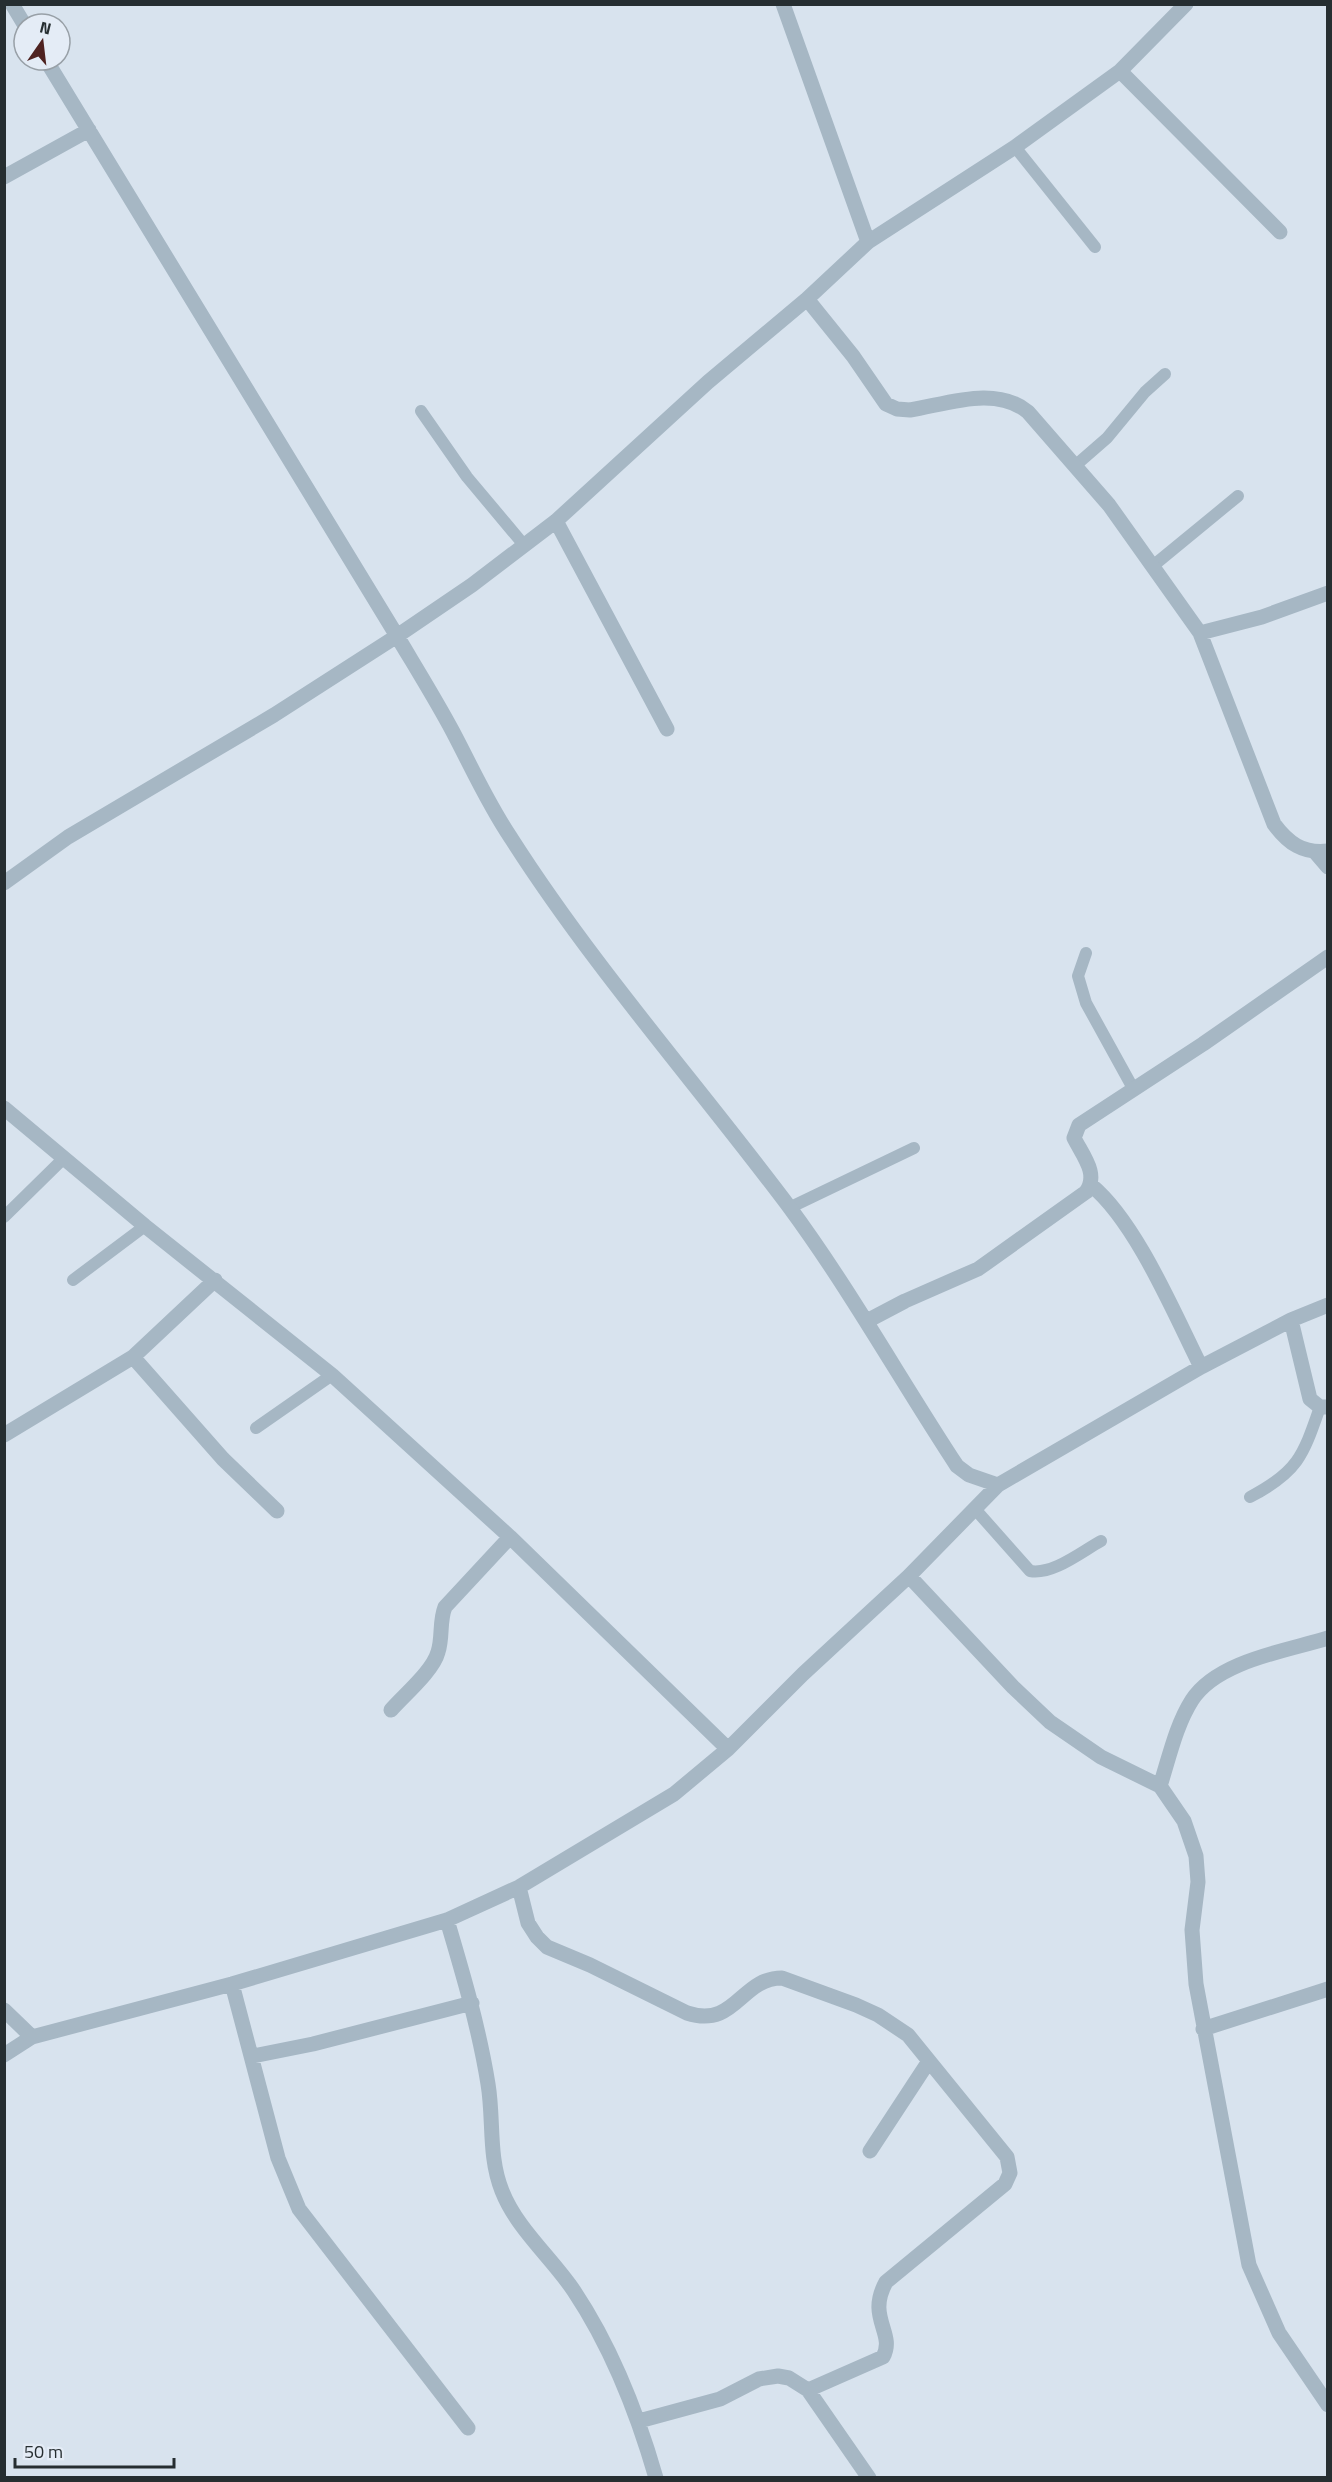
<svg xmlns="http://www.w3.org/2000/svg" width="1332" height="2482" font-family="'Titillium Web',sans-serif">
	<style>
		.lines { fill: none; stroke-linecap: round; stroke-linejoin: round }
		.lane { stroke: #a6b7c4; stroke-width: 12 }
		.street { stroke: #a6b7c4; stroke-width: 15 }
	</style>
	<rect width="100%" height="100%" fill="#d8e3ee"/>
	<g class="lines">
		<!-- lane -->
		<path class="lane" d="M1015 147 1095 247
			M421 411 467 477 524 545
			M1076 465 1107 438 1145 392 1165 374
			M1154 565 1238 496
			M1086 953 1078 976 1086 1003 1134 1090
			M789 1208 914 1148
			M4 1217 64 1158
			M73 1280 145 1226
			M256 1428 332 1375
			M1250 1497C1298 1472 1303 1456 1320 1407
			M975 1509 1030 1571C1053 1575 1081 1552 1101 1541"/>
		<!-- street -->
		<path class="street" d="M12 4 24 24
			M783 4 868 242
			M46 60 397 636C416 668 436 700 453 732 472 768 488 804 511 838 594 968 698 1085 790 1208 851 1291 901 1381 957 1466L969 1475 998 1485
			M1120 71 1280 232
			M4 177 89 130
			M807 299 853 356 886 404 897 409 910 410C947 404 996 385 1028 412L1109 505 1200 633 1274 824C1288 843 1303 854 1328 851
			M556 521 667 729
			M1200 633 1262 617 1328 593
			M1316 853 1328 867
			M4 883 68 837 274 715 397 636 472 585 556 521 708 382 807 299 868 242 1015 147 1120 71 1186 4
			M4 1108 145 1226 332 1375 510 1537 728 1749
			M1091 1185C1136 1222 1174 1313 1201 1367
			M1291 1320 1310 1399 1320 1407H1328
			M867 1321 905 1301 978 1269 1086 1192C1099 1174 1083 1156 1074 1138L1079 1125 1203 1044 1328 957
			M133 1357 223 1459 277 1511
			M4 1435 133 1357 215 1280
			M909 1576 1013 1687 1050 1722 1101 1757 1160 1786 1184 1821 1196 1856 1198 1882 1192 1930 1196 1984 1249 2265 1279 2333 1328 2405
			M391 1710C404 1695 433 1671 438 1652 443 1637 439 1622 445 1607L510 1537
			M1160 1786C1169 1758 1176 1725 1192 1700 1217 1661 1286 1651 1328 1638
			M519 1887 528 1923 537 1937 547 1947 590 1965 687 2013C736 2029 740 1978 782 1978L856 2005 878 2015 908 2035 1007 2157 1010 2173 1005 2184 886 2282C866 2318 896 2333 883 2357L808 2390
			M447 1920C463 1974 479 2028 488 2084 494 2120 488 2156 502 2191 517 2229 551 2257 574 2291 612 2348 637 2412 656 2478
			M232 1984 278 2158 299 2209 468 2428
			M4 2010 32 2037 232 1984 447 1920 519 1887 674 1794 728 1749 803 1674 909 1576 998 1485 1201 1367 1291 1320 1328 1305
			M1203 2029 1328 1989
			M4 2055 32 2037
			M253 2056 313 2044 472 2003
			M870 2151 929 2061
			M639 2421 720 2399 759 2379 778 2376 789 2378 808 2390 869 2478"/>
	</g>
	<!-- border -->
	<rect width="1332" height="2482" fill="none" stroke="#262e31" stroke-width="12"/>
	<!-- north arrow -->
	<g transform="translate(42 42) rotate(14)"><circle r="28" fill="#e4ecf6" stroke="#98a0a7" stroke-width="1.5"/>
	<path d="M0-4.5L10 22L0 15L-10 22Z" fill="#4e2220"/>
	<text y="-9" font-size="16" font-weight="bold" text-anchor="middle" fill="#262e31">N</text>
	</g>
	<!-- scale -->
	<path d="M15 2458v9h159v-9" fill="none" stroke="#262e31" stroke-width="3"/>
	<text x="24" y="2458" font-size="18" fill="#262e31" stroke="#e4ecf6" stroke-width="4.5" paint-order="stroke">50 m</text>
</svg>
